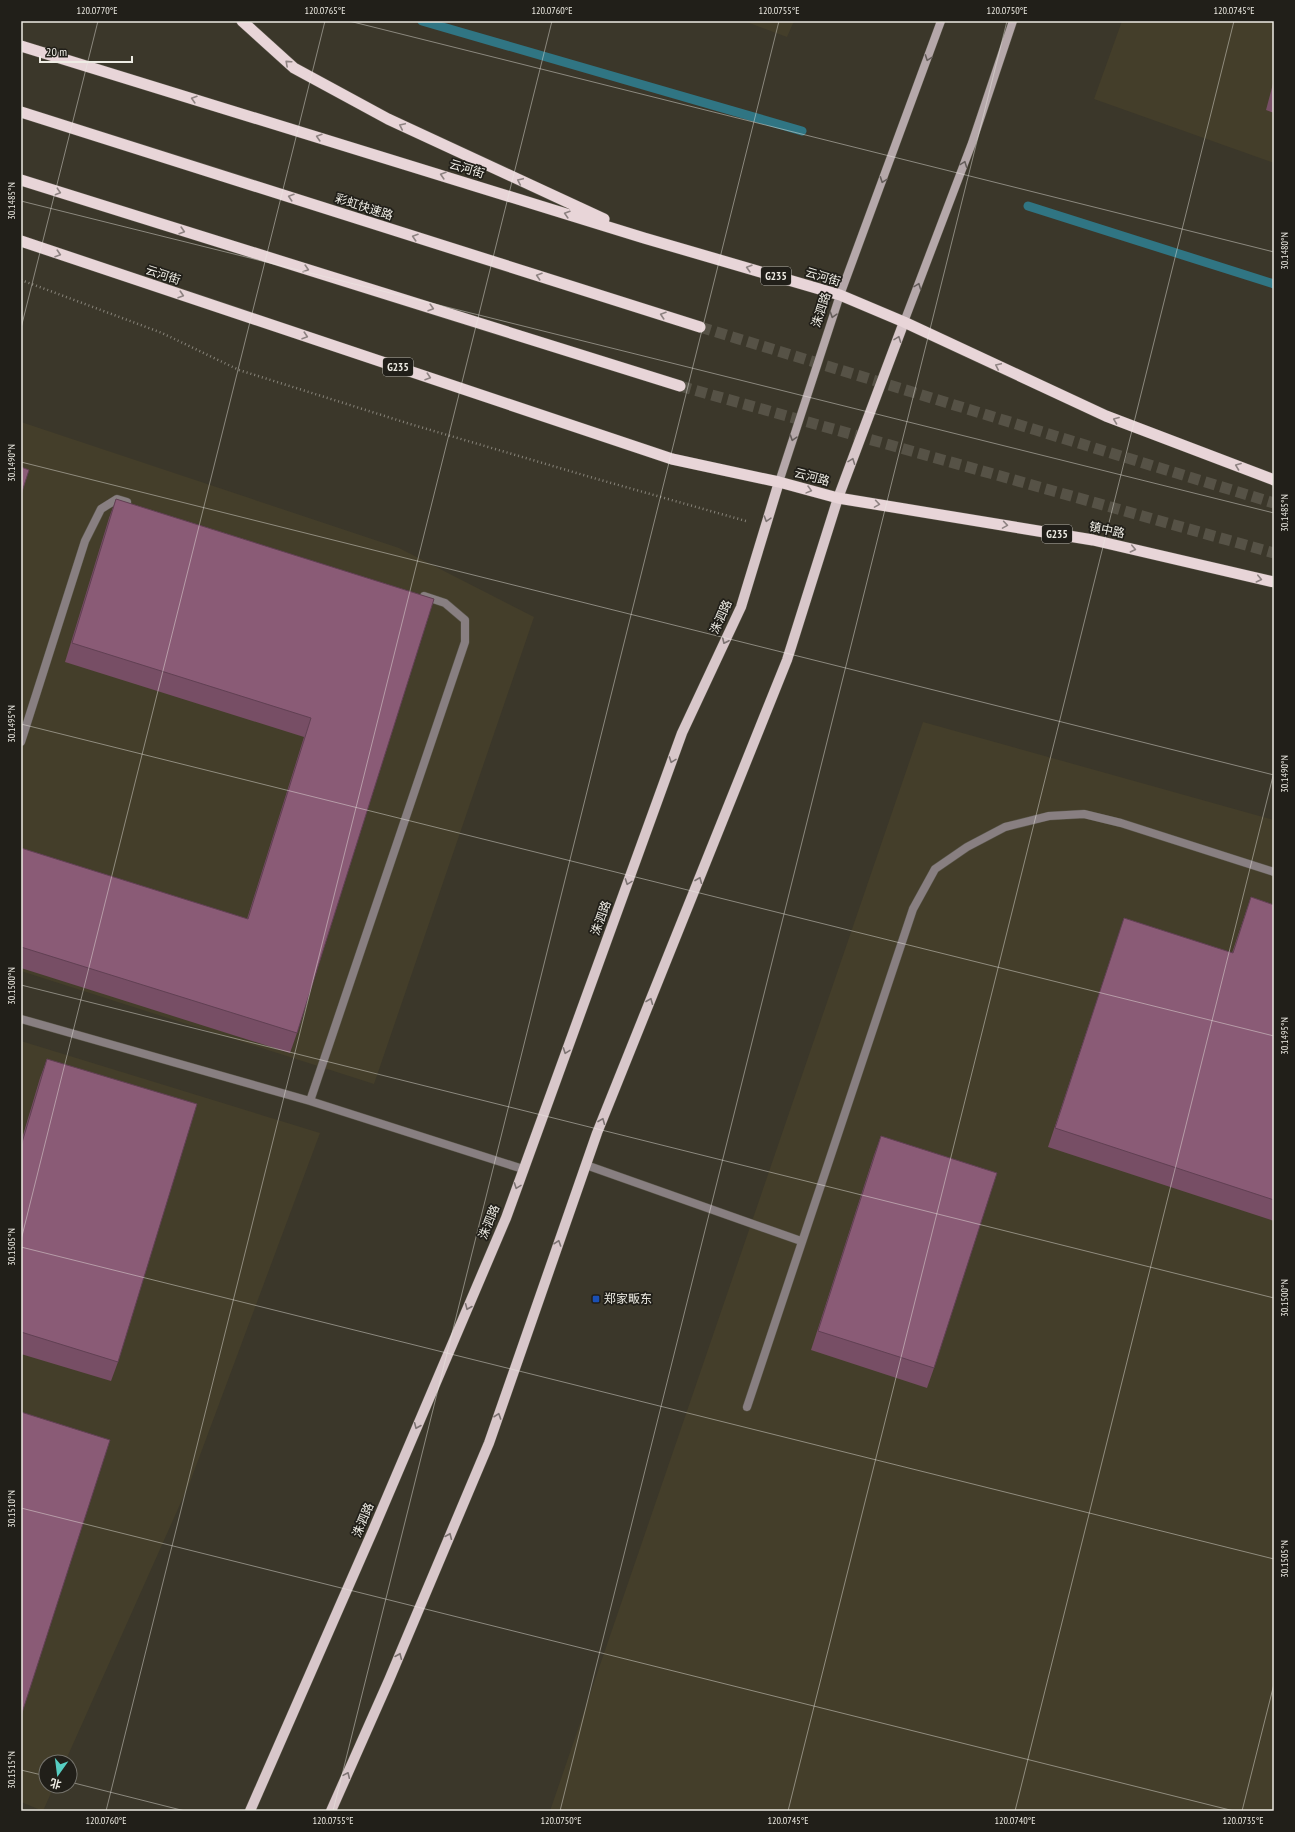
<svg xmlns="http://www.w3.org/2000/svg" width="1295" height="1832" font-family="'PT Sans Narrow','Noto Sans SC',sans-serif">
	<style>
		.built { fill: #443e2a }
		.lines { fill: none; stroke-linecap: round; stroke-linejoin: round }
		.stream { stroke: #307583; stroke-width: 9 }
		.trunk-tunnel { stroke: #565246; stroke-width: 11; stroke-dasharray: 11 5.5; stroke-linecap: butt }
		.service-casing { stroke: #585448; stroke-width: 9 }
		.secondary-casing { stroke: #585448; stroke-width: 9 }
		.primary-casing { stroke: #585448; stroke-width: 11 }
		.trunk-casing { stroke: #585448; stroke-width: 12 }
		.path { stroke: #88847a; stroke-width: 2.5; stroke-dasharray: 1 3; stroke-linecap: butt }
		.service { stroke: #887f81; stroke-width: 8 }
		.secondary { stroke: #b5a8aa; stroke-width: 8 }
		.primary { stroke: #d8c7ca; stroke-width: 10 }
		.trunk { stroke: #e8d5d8; stroke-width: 11 }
		.wall { fill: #774e65 }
		.building { fill: #8a5b76; stroke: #614053 }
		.oneway { stroke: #645d5a }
		.oneway2 { stroke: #8e8382 }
		.oneway3 { stroke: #7c7372 }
		.ticks { fill: none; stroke: #eeece4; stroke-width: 1; stroke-opacity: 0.45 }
		.transit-dot { fill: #1a4fb4; stroke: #211f19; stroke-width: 1.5 }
		.labels { text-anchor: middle; stroke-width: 3.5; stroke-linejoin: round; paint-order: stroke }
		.shield { fill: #211f19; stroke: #b0aea7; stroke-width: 1 }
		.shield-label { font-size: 11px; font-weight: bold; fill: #eeece4 }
		.street-label { font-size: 12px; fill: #eeece4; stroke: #211f19 }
		.poi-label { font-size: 12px; fill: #eeece4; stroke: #211f19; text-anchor: start }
		.neatline { fill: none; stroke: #eeece4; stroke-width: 1.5 }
		.ticks-label { font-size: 10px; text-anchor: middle; fill: #eeece4 }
	</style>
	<rect width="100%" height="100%" fill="#3b372a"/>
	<!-- built -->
	<path class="built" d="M744 21H794L787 37Z
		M1122 21H1274V163L1094 99Z
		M21 422 399 548 534 617 374 1084 21 971Z
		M923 722 1274 820V1811H550Z
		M21 1041 320 1133 190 1482 65 1762H46V1786H54L43 1811 21 1802Z"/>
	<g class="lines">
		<!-- stream -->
		<path class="stream" d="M422 21 802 131
			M1028 206 1274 284"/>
		<!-- trunk-tunnel -->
		<path class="trunk-tunnel" d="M700 327 1274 503
			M680 386 1274 553"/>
		<!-- service casing -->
		<g class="service-casing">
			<path id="service" d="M21 742 85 541 101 509 117 499 127 502
				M21 1019 310 1101 523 1169
				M310 1101 465 642V620L445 603 424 596
				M586 1165 801 1241
				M747 1407 913 909 935 869 967 847 1005 827 1049 816 1084 814 1121 823 1274 872"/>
		</g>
		<!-- secondary casing -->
		<g class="secondary-casing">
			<path id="secondary" d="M904 322 972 143 1013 21
				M779 482 840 295 941 21"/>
		</g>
		<!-- primary casing -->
		<g class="primary-casing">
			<path id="primary" d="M250 1811 374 1528 506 1218 682 733 741 607 779 482
				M331 1811 389 1680 489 1443 597 1133 787 660 838 498 904 322"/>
		</g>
		<!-- trunk casing -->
		<g class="trunk-casing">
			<path id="trunk" d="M242 21 294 68 388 119 604 219
				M21 46 644 238 840 295 904 322 1106 416 1274 480
				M21 112 700 327
				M21 180 680 386
				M21 241 672 459 779 482 838 498 1093 540 1274 582"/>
		</g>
		<!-- path -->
		<path class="path" d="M21 280 162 333 239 370 410 424 597 479 746 521"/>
		<!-- service -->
		<use href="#service" class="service"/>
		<!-- secondary -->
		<use href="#secondary" class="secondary"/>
		<!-- primary -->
		<use href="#primary" class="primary"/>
		<!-- trunk -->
		<use href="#trunk" class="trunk"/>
	</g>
	<!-- wall -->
	<path class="wall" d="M1274 80V113L1266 110Z
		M116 499 434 599 297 1033 290 1053 21 968V848L247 919 304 737 65 662 109 518Z
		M1251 897 1274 905V1221L1048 1147 1118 937 1124 918 1232 953Z
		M47 1059 118 1362 111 1381 21 1354V1142L40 1078Z
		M881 1136 934 1368 927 1388 811 1350 874 1155Z"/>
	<!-- building -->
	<path class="building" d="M21 467 29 470 21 495Z
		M116 499 434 599 297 1033 21 947V848L248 919 311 718 72 643Z
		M1251 897 1274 905V1200L1055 1128 1124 918 1233 953Z
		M47 1059 197 1104 118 1362 21 1332V1146Z
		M881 1136 997 1173 934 1368 818 1331Z
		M21 1412 110 1440 21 1716Z"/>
	<!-- one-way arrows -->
	<defs><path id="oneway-chevron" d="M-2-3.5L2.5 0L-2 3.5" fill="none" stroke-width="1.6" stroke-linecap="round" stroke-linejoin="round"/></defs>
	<g class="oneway">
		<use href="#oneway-chevron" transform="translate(928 58) rotate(110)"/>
		<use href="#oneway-chevron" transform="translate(964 164) rotate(-69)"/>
		<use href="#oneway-chevron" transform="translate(883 180) rotate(110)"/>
		<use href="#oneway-chevron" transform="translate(918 286) rotate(-69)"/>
		<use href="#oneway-chevron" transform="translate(833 315) rotate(108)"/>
		<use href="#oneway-chevron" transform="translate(793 438) rotate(108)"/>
	</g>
	<g class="oneway2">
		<use href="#oneway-chevron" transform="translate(288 63) rotate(-138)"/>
		<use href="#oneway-chevron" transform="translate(194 99) rotate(-163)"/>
		<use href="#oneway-chevron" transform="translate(402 126) rotate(-155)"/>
		<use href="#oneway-chevron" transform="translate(319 137) rotate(-163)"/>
		<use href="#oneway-chevron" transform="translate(443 175) rotate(-163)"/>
		<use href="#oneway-chevron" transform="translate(520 181) rotate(-155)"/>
		<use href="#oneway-chevron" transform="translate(58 192) rotate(17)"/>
		<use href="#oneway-chevron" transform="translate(291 197) rotate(-162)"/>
		<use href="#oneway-chevron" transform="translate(567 214) rotate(-163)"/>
		<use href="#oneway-chevron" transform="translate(182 231) rotate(17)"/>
		<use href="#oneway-chevron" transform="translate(415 237) rotate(-162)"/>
		<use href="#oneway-chevron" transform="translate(58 254) rotate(18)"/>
		<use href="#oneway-chevron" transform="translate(749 268) rotate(-164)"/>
		<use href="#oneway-chevron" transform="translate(306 269) rotate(17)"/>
		<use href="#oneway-chevron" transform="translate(539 276) rotate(-162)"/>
		<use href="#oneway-chevron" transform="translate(181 295) rotate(18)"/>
		<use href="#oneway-chevron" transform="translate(431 308) rotate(17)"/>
		<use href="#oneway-chevron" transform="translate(663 315) rotate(-162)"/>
		<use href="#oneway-chevron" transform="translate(305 336) rotate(18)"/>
		<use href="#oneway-chevron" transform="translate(998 366) rotate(-155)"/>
		<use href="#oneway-chevron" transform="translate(428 377) rotate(18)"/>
		<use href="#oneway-chevron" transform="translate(1116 420) rotate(-159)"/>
		<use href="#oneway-chevron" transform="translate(1238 466) rotate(-159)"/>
		<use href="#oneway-chevron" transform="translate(809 490) rotate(15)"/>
		<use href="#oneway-chevron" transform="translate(877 504) rotate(9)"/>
		<use href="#oneway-chevron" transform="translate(1005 525) rotate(9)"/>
		<use href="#oneway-chevron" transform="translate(1133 549) rotate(13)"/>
		<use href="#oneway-chevron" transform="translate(1259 579) rotate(13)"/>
	</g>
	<g class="oneway3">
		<use href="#oneway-chevron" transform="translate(898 339) rotate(-69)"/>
		<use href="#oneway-chevron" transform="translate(852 461) rotate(-69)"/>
		<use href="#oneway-chevron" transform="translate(767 519) rotate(107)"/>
		<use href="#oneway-chevron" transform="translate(725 641) rotate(115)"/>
		<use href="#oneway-chevron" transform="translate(672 760) rotate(110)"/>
		<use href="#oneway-chevron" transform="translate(699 880) rotate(-68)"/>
		<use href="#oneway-chevron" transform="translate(628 882) rotate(110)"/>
		<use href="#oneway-chevron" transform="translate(650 1001) rotate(-68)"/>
		<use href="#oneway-chevron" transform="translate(566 1051) rotate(110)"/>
		<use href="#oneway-chevron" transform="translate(602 1121) rotate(-68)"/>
		<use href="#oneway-chevron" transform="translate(517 1186) rotate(110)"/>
		<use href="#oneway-chevron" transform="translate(558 1243) rotate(-71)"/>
		<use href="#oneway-chevron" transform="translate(468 1307) rotate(113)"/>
		<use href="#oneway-chevron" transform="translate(498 1416) rotate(-71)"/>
		<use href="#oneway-chevron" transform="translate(417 1426) rotate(113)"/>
		<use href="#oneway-chevron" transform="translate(449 1536) rotate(-67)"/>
		<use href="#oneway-chevron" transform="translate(399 1656) rotate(-67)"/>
		<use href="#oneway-chevron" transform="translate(347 1775) rotate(-66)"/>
	</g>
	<!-- ticks -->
	<path class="ticks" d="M349 21 1274 252M21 201 1274 513M21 328 98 21M21 462 1274 775M21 724 1274 1036M21 985 1274 1298M21 1240 325 21M21 1247 1274 1559M21 1508 1234 1811M21 1770 46 1776M70 1782 185 1811M106 1811 552 21M333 1811 779 21M560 1811 1007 21M788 1811 1234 21M1015 1811 1274 772M1242 1811 1274 1684"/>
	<!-- markers -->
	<rect class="transit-dot" x="592" y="1295" width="8" height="8" rx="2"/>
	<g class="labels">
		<!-- shield labels -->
		<g class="shield">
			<rect x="761" y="267" width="30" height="18" rx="3"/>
			<rect x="383" y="358" width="30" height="18" rx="3"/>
			<rect x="1042" y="525" width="30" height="18" rx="3"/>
		</g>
		<g class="shield-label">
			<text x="776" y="280">G235</text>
			<text x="398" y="371">G235</text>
			<text x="1057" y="538">G235</text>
		</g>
		<!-- street labels -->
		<g class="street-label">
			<text transform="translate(467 169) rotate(17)" y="4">云河街</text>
			<text transform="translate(364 207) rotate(18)" y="4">彩虹快速路</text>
			<text transform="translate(163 275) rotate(18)" y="4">云河街</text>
			<text transform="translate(823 277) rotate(17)" y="4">云河街</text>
			<text transform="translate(821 310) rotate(-72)" y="4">洙泗路</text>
			<text transform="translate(812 477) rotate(15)" y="4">云河路</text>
			<text transform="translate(1107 530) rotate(12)" y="4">镇中路</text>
			<text transform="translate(721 617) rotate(-66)" y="4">洙泗路</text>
			<text transform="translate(601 918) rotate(-70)" y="4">洙泗路</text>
			<text transform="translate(489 1222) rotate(-68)" y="4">洙泗路</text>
			<text transform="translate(363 1520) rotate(-67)" y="4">洙泗路</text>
		</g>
		<!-- poi labels -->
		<g class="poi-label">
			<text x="604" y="1303">郑家畈东</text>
		</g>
	</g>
	<!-- border -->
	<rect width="1295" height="1832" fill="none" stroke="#211f19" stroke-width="44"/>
	<!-- north arrow -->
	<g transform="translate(58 1774) rotate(194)"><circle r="19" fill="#211f19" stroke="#73716a"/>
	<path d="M0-3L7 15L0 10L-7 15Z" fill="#57cec2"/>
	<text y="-6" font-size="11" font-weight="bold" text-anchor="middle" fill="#eeece4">北</text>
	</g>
	<!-- scale -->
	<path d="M40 56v6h92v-6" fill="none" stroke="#eeece4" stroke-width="2"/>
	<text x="46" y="56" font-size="12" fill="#eeece4" stroke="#211f19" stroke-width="3" paint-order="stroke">20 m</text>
	<rect x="22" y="22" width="1251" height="1788" class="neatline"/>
	<g class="ticks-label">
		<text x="97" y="14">120.0770°E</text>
		<text x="325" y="14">120.0765°E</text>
		<text x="552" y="14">120.0760°E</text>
		<text x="779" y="14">120.0755°E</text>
		<text x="1007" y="14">120.0750°E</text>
		<text x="1234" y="14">120.0745°E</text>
		<text transform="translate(11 201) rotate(-90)" y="4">30.1485°N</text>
		<text transform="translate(1284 251) rotate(-90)" y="4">30.1480°N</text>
		<text transform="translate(11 463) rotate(-90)" y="4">30.1490°N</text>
		<text transform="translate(1284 513) rotate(-90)" y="4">30.1485°N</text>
		<text transform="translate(11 724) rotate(-90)" y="4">30.1495°N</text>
		<text transform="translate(1284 774) rotate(-90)" y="4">30.1490°N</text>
		<text transform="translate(11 986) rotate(-90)" y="4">30.1500°N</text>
		<text transform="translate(1284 1036) rotate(-90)" y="4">30.1495°N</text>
		<text transform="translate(11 1247) rotate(-90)" y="4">30.1505°N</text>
		<text transform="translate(1284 1298) rotate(-90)" y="4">30.1500°N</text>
		<text transform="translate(11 1509) rotate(-90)" y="4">30.1510°N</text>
		<text transform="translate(1284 1559) rotate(-90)" y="4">30.1505°N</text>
		<text transform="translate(11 1770) rotate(-90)" y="4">30.1515°N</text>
		<text x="106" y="1824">120.0760°E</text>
		<text x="333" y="1824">120.0755°E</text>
		<text x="561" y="1824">120.0750°E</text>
		<text x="788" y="1824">120.0745°E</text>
		<text x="1015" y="1824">120.0740°E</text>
		<text x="1243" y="1824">120.0735°E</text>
	</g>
</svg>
